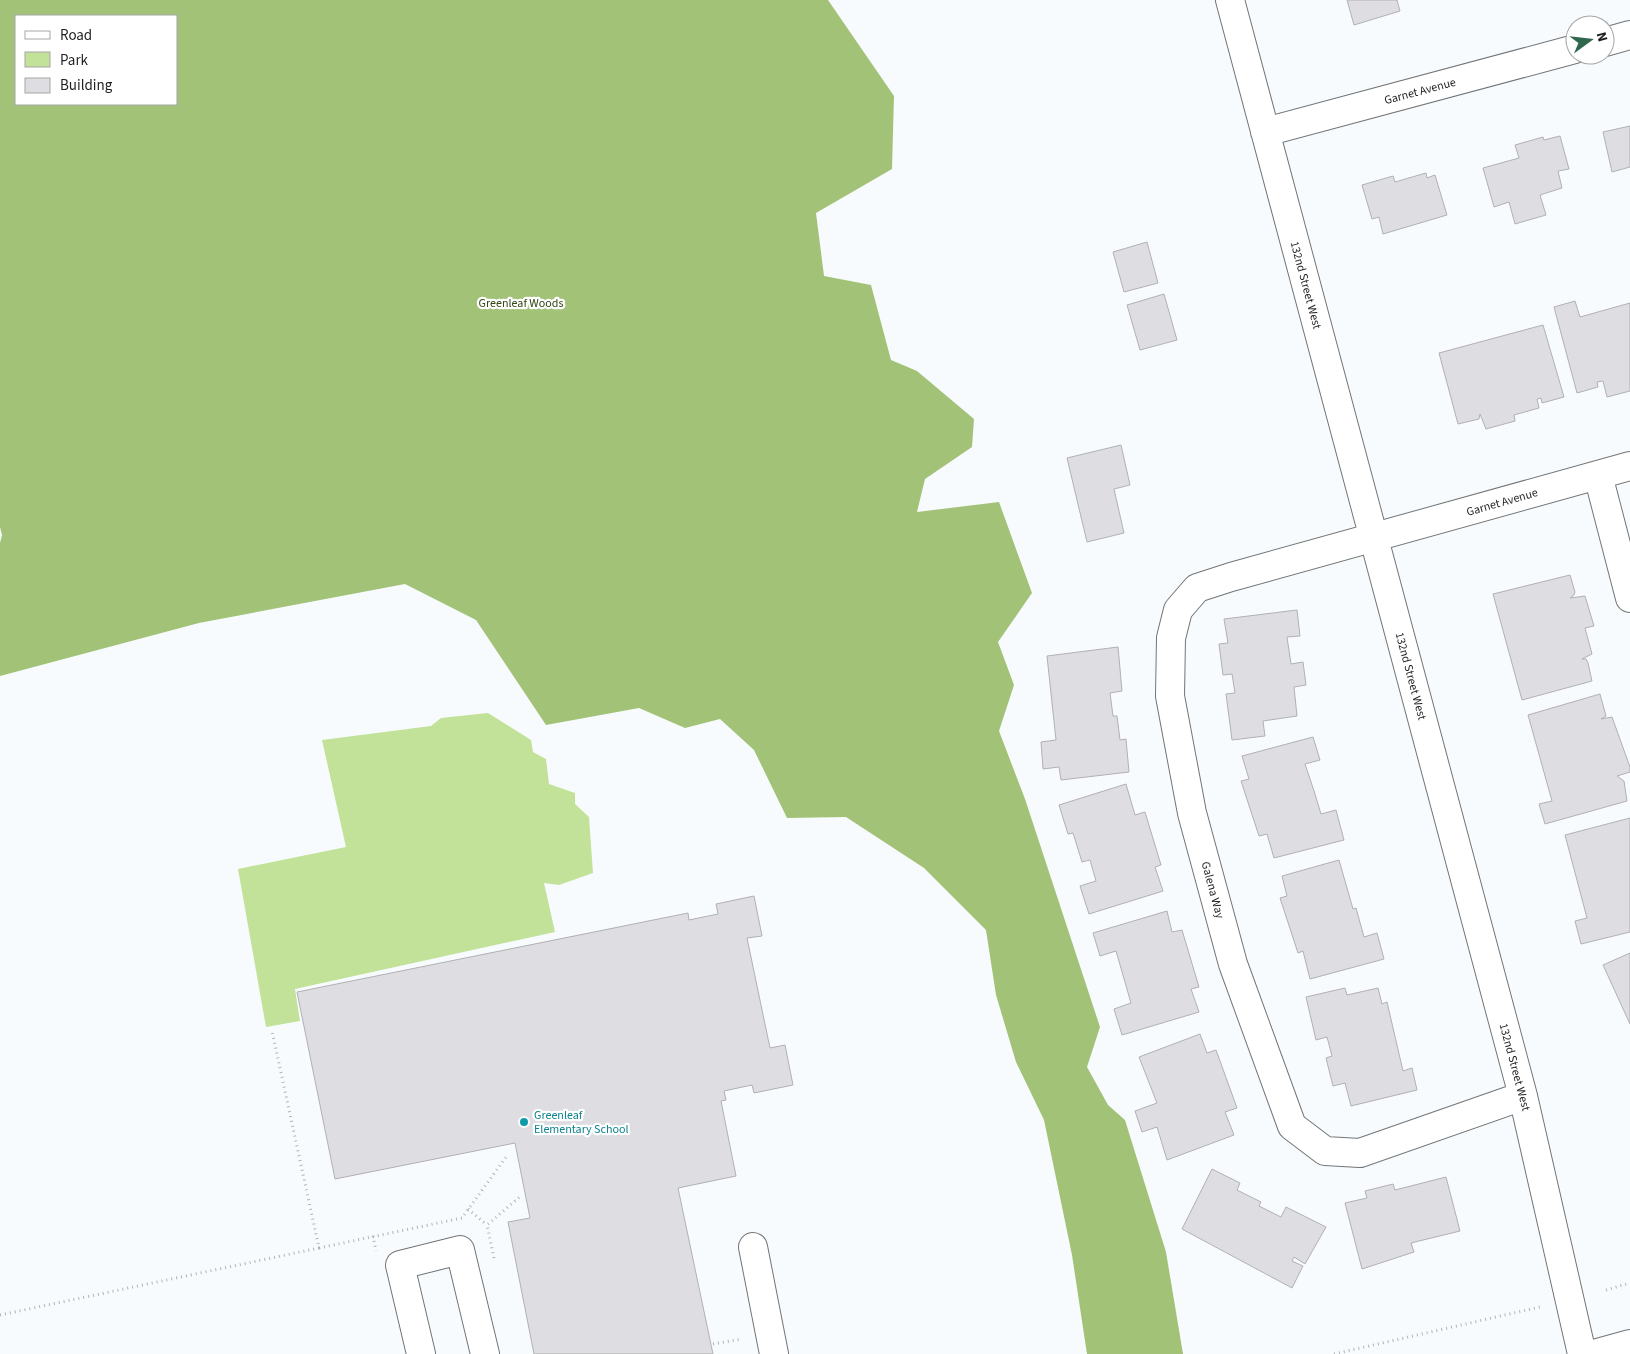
<svg xmlns="http://www.w3.org/2000/svg" width="1630" height="1354" font-family="'Source Sans 3',sans-serif">
	<style>
		.green { fill: #c2e299 }
		.forest { fill: #a2c278; fill-rule: evenodd }
		.building { fill: #dedde1; stroke: #b1b0b3 }
		.lines { fill: none; stroke-linecap: round; stroke-linejoin: round }
		.minor-casing { stroke: #727577; stroke-width: 30 }
		.path { stroke: #b1b4b5; stroke-width: 3; stroke-dasharray: 1 4; stroke-linecap: butt }
		.minor { stroke: #fff; stroke-width: 28 }
		.culture-dot { fill: #0f9aa8; stroke: #fff; stroke-width: 2 }
		.labels { text-anchor: middle; stroke-width: 4.5; stroke-linejoin: round; paint-order: stroke }
		.street-label { font-size: 12px; fill: #1e1f20; stroke: #fff }
		.park-label { font-size: 12px; fill: #324611; stroke: #fff }
		.culture-label { font-size: 12px; fill: #0d838f; stroke: #fff; text-anchor: start }
	</style>
	<rect width="100%" height="100%" fill="#f8fbfd"/>
	<!-- green -->
	<path class="green" d="M488 713 531 740 533 752 546 759 549 784 575 793V804L589 817 593 873 559 885 544 883 555 932 295 989 300 1021 266 1027 238 869 346 847 322 740 431 726 441 718Z"/>
	<!-- forest -->
	<path class="forest" d="M0 0H828L894 96 892 169 816 213 824 276 871 285 891 360 917 371 974 419 972 447 925 479 917 512 999 502 1032 593 998 642 1014 685 999 731 1025 799 1100 1027 1087 1067 1108 1105 1125 1120 1166 1252 1183 1354H1087L1072 1255 1044 1120 1016 1062 996 995 986 930 924 868 846 817 787 818 754 750 720 719 685 728 639 708 546 725 476 620 405 584 199 623 0 676V543L2 535 0 527ZM16 16H176V104H16Z"/>
	<!-- building -->
	<path class="building" d="M1347 0H1397L1400 11 1354 25Z
		M1630 126V167L1612 172 1603 132Z
		M1560 136 1569 169 1558 171 1562 188 1540 195 1546 215 1515 224 1509 202 1494 207 1483 168 1519 158 1515 145 1543 137 1544 140Z
		M1426 173 1427 178 1435 175 1447 215 1383 234 1379 217 1372 219 1362 185 1393 176 1395 182Z
		M1147 242 1158 283 1124 292 1113 252Z
		M1164 294 1177 340 1140 350 1127 305Z
		M1575 301 1580 317 1630 303V391L1607 397 1603 381 1597 382 1598 387 1577 393 1554 307Z
		M1543 325 1564 397 1542 403 1541 398 1537 399 1539 408 1514 415 1515 421 1486 429 1480 414 1479 419 1458 424 1439 353Z
		M1121 445 1130 485 1114 489 1124 533 1087 542 1067 458Z
		M1570 575 1575 592 1574 595 1570 598 1585 596 1594 626 1585 628 1592 654 1582 659H1586L1588 663 1592 681 1522 700 1493 594Z
		M1297 610 1300 636 1287 637 1291 664 1303 662 1306 685 1294 687 1297 716 1263 721 1265 736 1232 740 1226 694 1235 693 1232 674 1223 675 1219 644 1228 643 1224 619Z
		M1118 647 1122 691 1110 693 1113 716H1117L1120 740 1126 739 1129 772 1061 780 1059 767 1043 769 1041 742 1056 740 1047 656Z
		M1600 694 1606 716 1601 719 1612 717 1630 767V772L1617 776 1624 781 1627 801 1545 824 1539 804 1552 801 1528 715Z
		M1313 737 1320 760 1305 764 1314 791 1321 814 1336 810 1344 840 1274 858 1267 834 1259 836 1241 781 1249 779 1242 756Z
		M1126 784 1135 815 1145 812 1161 865 1155 867 1163 891 1089 914 1080 886 1096 881 1090 860 1082 862 1073 833 1068 834 1059 805Z
		M1630 818V932L1581 944 1575 921 1587 918 1565 835Z
		M1339 860 1353 909 1356 908 1364 937 1377 933 1384 959 1310 979 1303 951 1298 953 1280 898 1287 896 1282 876Z
		M754 896 762 936 747 938 770 1048 785 1045 793 1085 754 1093 752 1085 724 1091 726 1100 721 1101 736 1176 678 1188 713 1354H534L508 1222 530 1218 515 1143 335 1179 297 992 688 913 689 920 718 914 716 904Z
		M1167 911 1172 932 1182 930 1199 987 1191 989 1199 1012 1122 1035 1114 1009 1131 1003 1116 951 1100 956 1093 933Z
		M1630 953V1024L1603 965Z
		M1345 988 1347 995 1378 988 1382 1004 1387 1002 1403 1071 1412 1068 1417 1090 1351 1106 1345 1083 1333 1086 1326 1058 1332 1056 1327 1037 1316 1040 1306 997Z
		M1200 1034 1207 1053 1216 1050 1237 1108 1225 1112 1234 1135 1167 1160 1157 1127 1142 1132 1135 1111 1157 1103 1139 1057Z
		M1212 1169 1240 1183 1237 1190 1261 1202 1259 1206 1281 1217 1286 1207 1326 1227 1305 1264 1294 1257 1292 1261 1303 1266 1292 1288 1182 1229Z
		M1446 1177 1460 1231 1411 1243 1414 1252 1362 1269 1345 1203 1367 1198 1365 1191 1393 1184 1395 1190Z"/>
	<g class="lines">
		<!-- minor casing -->
		<g class="minor-casing">
			<path id="minor" d="M1230 0 1523 1096 1582 1354
				M1605 42 1630 35
				M1265 132 1575 49
				M1598 475 1630 598
				M1523 1096 1360 1153 1325 1151 1292 1126 1233 964 1192 813 1170 696 1171 638 1178 610 1197 588 1231 577 1630 466
				M753 1247 774 1354
				M421 1354 400 1265 460 1250 485 1354
				M1594 1354 1630 1344"/>
		</g>
		<!-- path -->
		<path class="path" d="M468 1209 487 1225
			M373 1236 376 1251
			M319 1248 462 1218 506 1157
			M494 1258 487 1225 522 1195
			M1606 1290 1630 1283
			M0 1315 319 1248 272 1031
			M713 1344 742 1339
			M1334 1354 1540 1307"/>
		<!-- minor -->
		<use href="#minor" class="minor"/>
	</g>
	<!-- markers -->
	<circle class="culture-dot" cx="524" cy="1122" r="5"/>
	<g class="labels">
		<!-- street labels -->
		<g class="street-label">
			<text transform="translate(1420 91) rotate(-15)" y="4">Garnet Avenue</text>
			<text transform="translate(1306 285) rotate(75)" y="4">132nd Street West</text>
			<text transform="translate(1502 502) rotate(-16)" y="4">Garnet Avenue</text>
			<text transform="translate(1411 676) rotate(75)" y="4">132nd Street West</text>
			<text transform="translate(1213 890) rotate(75)" y="4">Galena Way</text>
			<text transform="translate(1515 1067) rotate(75)" y="4">132nd Street West</text>
		</g>
		<!-- park labels -->
		<g class="park-label">
			<text x="521" y="307">Greenleaf Woods</text>
		</g>
		<!-- culture labels -->
		<g class="culture-label">
			<text x="534" y="1119">Greenleaf<tspan x="534" dy="14">Elementary School</tspan></text>
		</g>
	</g>
	<!-- legend -->
	<rect x="15" y="15" width="162" height="90" fill="#ffffff" stroke="#a5a5a6"/>
	<rect x="25" y="31" width="25" height="8" fill="#ffffff" stroke="#a5a5a6"/>
	<text x="60" y="40" font-size="15" fill="#1e1f20">Road</text>
	<rect x="25" y="52" width="25" height="15" fill="#c2e299" stroke="#a5a5a6"/>
	<text x="60" y="65" font-size="15" fill="#1e1f20">Park</text>
	<rect x="25" y="78" width="25" height="15" fill="#dedde1" stroke="#a5a5a6"/>
	<text x="60" y="90" font-size="15" fill="#1e1f20">Building</text>
	<!-- north arrow -->
	<g transform="translate(1590 40) rotate(75)"><circle r="24" fill="#ffffff" stroke="#a5a5a6"/>
	<path d="M0-4L9 19L0 12L-9 19Z" fill="#30674d"/>
	<text y="-8" font-size="14" font-weight="bold" text-anchor="middle" fill="#1e1f20">N</text>
	</g>
</svg>
